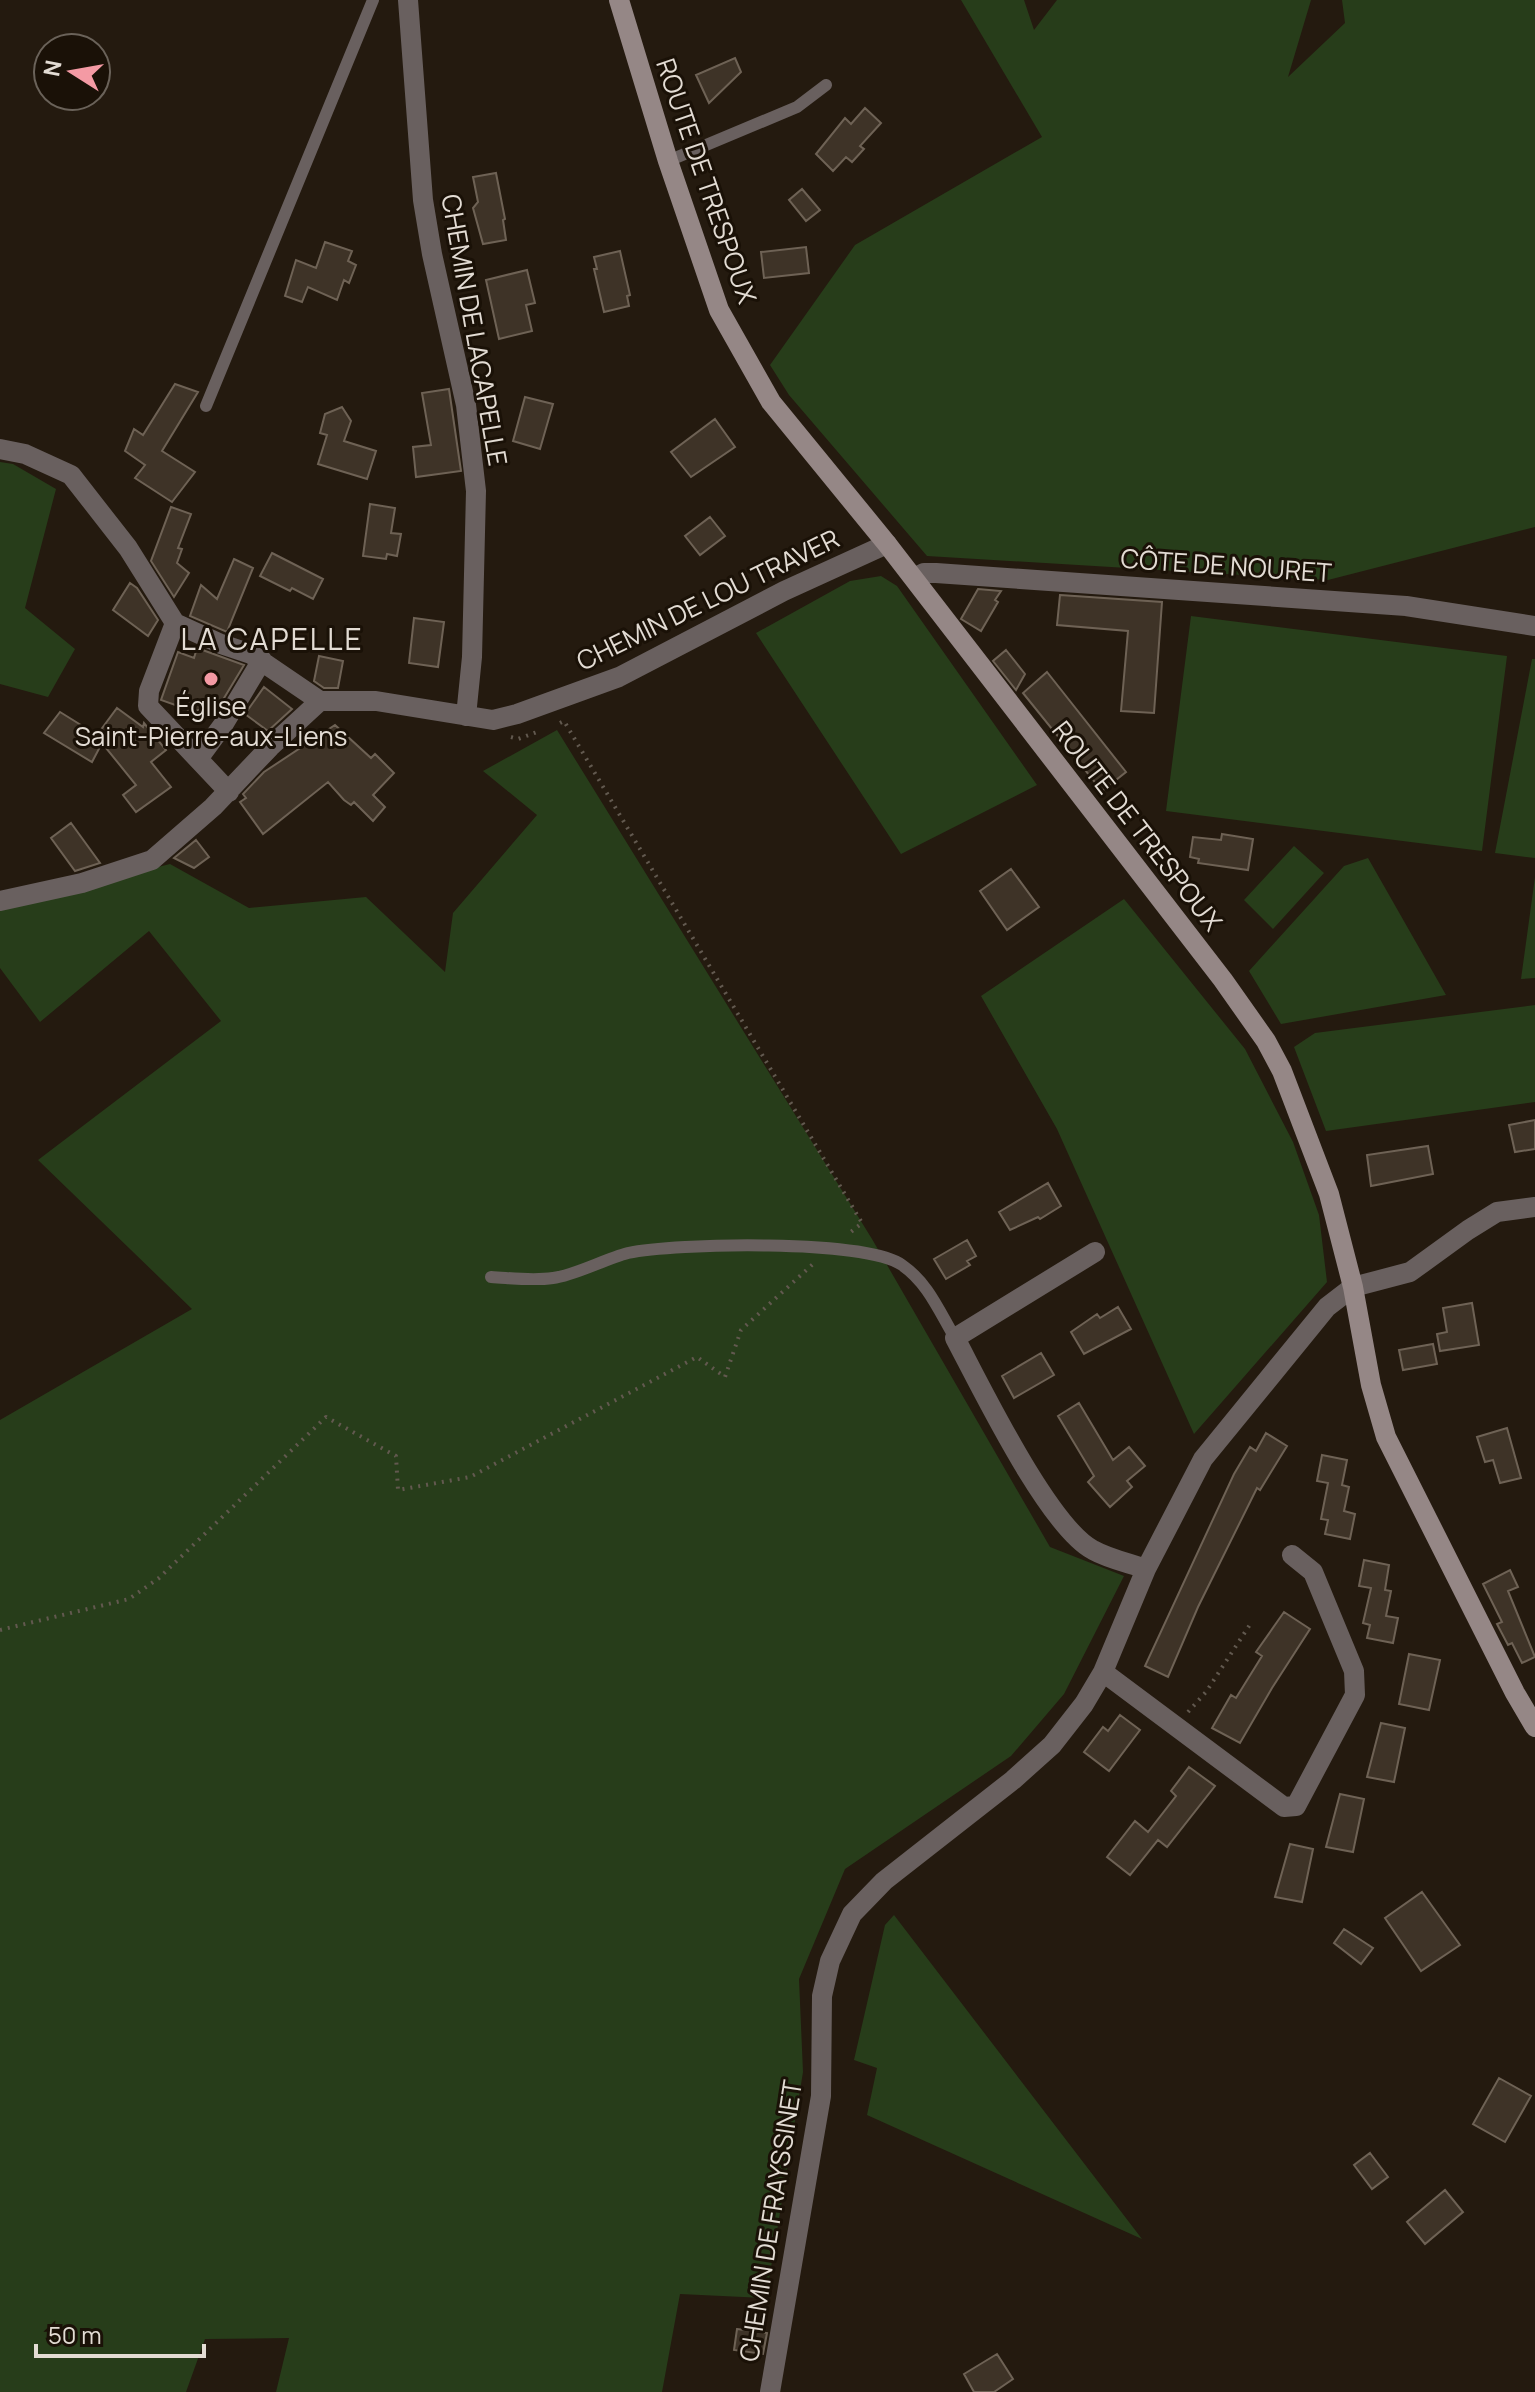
<svg xmlns="http://www.w3.org/2000/svg" width="1535" height="2392" font-family="Manrope,sans-serif">
	<style>
		.green { fill: #273d1a }
		.building { fill: #3e3327; stroke: #6e6255; stroke-width: 2 }
		.lines { fill: none; stroke-linecap: round; stroke-linejoin: round }
		.path { stroke: #62594f; stroke-width: 4; stroke-dasharray: 2 6; stroke-linecap: butt }
		.lane { stroke: #69605f; stroke-width: 12 }
		.street { stroke: #69605f; stroke-width: 20 }
		.secondary { stroke: #958786; stroke-width: 20 }
		.poi-dot { fill: #f49aa4; stroke: #1a1107; stroke-width: 3 }
		.labels { text-anchor: middle; stroke-width: 6; stroke-linejoin: round; paint-order: stroke }
		.street-label { font-size: 26px; fill: #e3dcd4; stroke: #1a1107 }
		.poi-label { font-size: 26px; fill: #e3dcd4; stroke: #1a1107 }
		.quarter-label { font-size: 30px; letter-spacing: 2px; fill: #e3dcd4; stroke: #1a1107 }
	</style>
	<rect width="100%" height="100%" fill="#241a0f"/>
	<!-- green -->
	<path class="green" d="M961 0H1024L1034 30 1057 0H1311L1288 77 1345 23 1342 0H1535V527L1328 580 927 556 789 395 770 365 855 245 1042 137Z
		M0 462 13 464 56 489 25 608 75 649 48 697 0 684Z
		M881 576 897 586 1037 785 901 854 756 633 850 581Z
		M1191 616 1507 656 1482 851 1166 811Z
		M1532 659H1535V858L1495 853Z
		M557 730 872 1239 1050 1547 1124 1576 1064 1694 1011 1756 845 1869 799 1979 803 2072 766 2298 680 2294 662 2392H276L289 2338 205 2339 186 2392H0V1420L192 1309 38 1160 221 1021 149 931 40 1022 0 968V907L170 864 249 908 366 897 445 972 453 913 537 815 483 771Z
		M1294 846 1324 873 1273 929 1244 900Z
		M1368 858 1446 995 1281 1024 1249 971 1344 866Z
		M1535 877V978L1521 979Z
		M1124 899 1245 1049 1293 1142 1319 1215 1327 1282 1194 1434 1057 1129 981 996Z
		M1535 1005V1102L1326 1131 1294 1047 1315 1033Z
		M894 1915 1142 2239 867 2115 877 2068 854 2060 885 1925Z"/>
	<!-- building -->
	<path class="building" d="M735 58 741 72 709 103 696 75Z
		M865 108 881 123 860 146 864 149 852 162 846 157 833 171 816 154 845 118 851 124Z
		M496 173 505 219 503 220 506 240 483 244 473 208 478 202 473 177Z
		M802 189 820 210 806 221 789 200Z
		M325 242 352 251 348 261 356 265 349 283 344 280 337 300 308 287 302 302 285 296 296 260 316 268Z
		M806 247 809 273 764 278 761 252Z
		M620 251 630 295 627 296 629 306 604 312 594 269H597L594 257Z
		M527 270 535 303 526 305 532 331 499 339 486 280Z
		M175 384 198 392 162 451 195 472 172 502 135 478 145 465 125 451 134 429 143 435Z
		M449 389 461 471 416 477 413 447 431 445 422 393Z
		M525 397 553 404 540 449 513 441Z
		M342 407 351 421 344 441 376 451 367 479 318 464 327 435 320 433 325 414Z
		M715 419 735 447 691 477 671 452Z
		M370 504 395 508 391 533 401 534 397 556 387 554 386 559 363 556Z
		M171 507 191 514 178 548 182 549 177 563 189 573 174 597 151 561Z
		M710 517 725 536 700 555 685 536Z
		M272 553 323 579 313 599 292 588 290 591 260 576Z
		M234 559 253 568 227 632 190 616 201 585 217 599Z
		M130 583 137 588 158 620 148 636 113 610Z
		M978 589 1001 591 995 600 998 602 981 631 961 619Z
		M1060 595 1162 602 1154 713 1121 711 1128 631 1057 625Z
		M414 618 444 622 438 667 409 663Z
		M197 648 244 665 218 708 192 711 161 700 178 652 194 658Z
		M1006 650 1025 674 1016 690 993 661Z
		M319 656 343 661 338 688H324L314 681Z
		M1047 672 1126 772 1102 791 1023 693Z
		M264 687 292 709 268 731 245 714Z
		M117 708 143 727 144 723 166 750 151 762 171 787 136 812 123 795 136 785 102 743 92 762 44 733 60 712 97 735Z
		M335 725 371 758 375 754 394 773 373 795 385 807 373 821 354 802 351 805 344 800 328 782 263 834 240 802 246 798 243 794 264 772Z
		M71 823 100 863 75 871 51 838Z
		M1222 834 1253 839 1248 870 1198 863 1199 859 1190 857 1193 837 1221 840Z
		M196 840 209 857 194 868 174 858Z
		M1011 869 1039 907 1007 930 980 891Z
		M1535 1120V1149L1515 1152 1509 1125Z
		M1428 1146 1433 1174 1371 1186 1367 1155Z
		M1048 1183 1061 1206 1040 1219 1038 1217 1010 1230 999 1212Z
		M967 1240 976 1256 967 1261 970 1265 946 1279 934 1259Z
		M1472 1303 1479 1345 1440 1351 1437 1334 1447 1332 1443 1308Z
		M1118 1307 1131 1329 1084 1354 1071 1332 1097 1314 1100 1318Z
		M1433 1344 1437 1364 1403 1370 1399 1350Z
		M1041 1353 1054 1375 1014 1398 1002 1376Z
		M1079 1403 1113 1460 1129 1447 1145 1466 1127 1481 1132 1487 1110 1507 1088 1482 1094 1476 1058 1416Z
		M1507 1428 1521 1478 1500 1483 1493 1460 1485 1462 1477 1437Z
		M1266 1433 1287 1446 1260 1490 1257 1488 1198 1607 1168 1677 1145 1666 1234 1474 1250 1447 1256 1451Z
		M1322 1455 1347 1460 1342 1485 1349 1487 1344 1511 1355 1514 1350 1539 1325 1534 1328 1520 1321 1519 1328 1483 1317 1481Z
		M1364 1560 1389 1565 1385 1590 1391 1591 1386 1616 1398 1618 1393 1643 1367 1638 1370 1625 1363 1623 1371 1588 1359 1586Z
		M1510 1570 1518 1587 1508 1591 1535 1657 1522 1663 1512 1643 1508 1645 1497 1624 1502 1622 1483 1584Z
		M1284 1612 1310 1629 1272 1688 1240 1743 1212 1728 1231 1695 1236 1698 1262 1656 1256 1652Z
		M1409 1654 1440 1660 1429 1710 1399 1704Z
		M1120 1715 1140 1730 1109 1771 1084 1752 1103 1727 1108 1731Z
		M1381 1723 1405 1728 1394 1782 1367 1777Z
		M1189 1767 1215 1786 1167 1847 1158 1840 1130 1875 1107 1857 1135 1821 1148 1832 1176 1796 1171 1791Z
		M1340 1794 1364 1799 1353 1852 1326 1847Z
		M1290 1844 1313 1849 1302 1902 1275 1897Z
		M1422 1892 1460 1945 1421 1971 1385 1918Z
		M1344 1929 1373 1948 1361 1964 1334 1943Z
		M1499 2078 1531 2096 1505 2142 1473 2124Z
		M1370 2153 1388 2177 1372 2189 1354 2165Z
		M1445 2190 1463 2212 1425 2244 1407 2222Z
		M737 2329 767 2333 763 2354 734 2350Z
		M997 2354 1013 2379 994 2392H974L964 2374Z"/>
	<g class="lines">
		<!-- path -->
		<path class="path" d="M560 723 564 721 862 1223 847 1235
			M511 737 518 739 537 732
			M0 1630 129 1599 159 1578 326 1417 396 1456 398 1490 470 1477 697 1357 725 1377 741 1330 813 1264
			M1188 1712 1206 1692 1251 1623"/>
		<!-- lane -->
		<path class="lane" d="M668 161 797 107 826 85
			M206 406 373 0
			M491 1277C511 1278 532 1281 553 1278 573 1276 605 1259 628 1253 674 1243 866 1239 902 1265 928 1283 939 1311 955 1338"/>
		<!-- street -->
		<path class="street" d="M408 0 423 200 432 254 466 405 476 491 472 657 466 716
			M0 449 25 454 71 475 128 548 175 623
			M914 578 924 573H936L1406 606 1535 626
			M198 759 223 725 262 660
			M229 792 148 706 149 691 175 623 221 644 251 654 320 701
			M0 901 82 883 152 860 213 807 270 747 320 701H376L493 720 517 714 619 677 784 591 887 544
			M1095 1252 955 1338C981 1387 1048 1526 1093 1550 1109 1559 1129 1563 1146 1569
			M1103 1672 1284 1807 1296 1806 1355 1695 1354 1671 1313 1572 1292 1555
			M770 2392 821 2096 822 1996 830 1961 852 1914 884 1881 1013 1780 1052 1745 1084 1704 1103 1672 1146 1569 1203 1459 1327 1307 1353 1287 1410 1272 1468 1230 1497 1212 1535 1207"/>
		<!-- secondary -->
		<path class="secondary" d="M619 0 668 161 719 310 771 402 887 544 1223 980 1266 1041 1282 1071 1329 1194 1353 1287 1371 1385 1386 1437 1515 1693 1535 1727"/>
	</g>
	<!-- markers -->
	<circle class="poi-dot" cx="211" cy="679" r="8"/>
	<g class="labels">
		<!-- street labels -->
		<g class="street-label">
			<text transform="translate(706 181) rotate(71)" y="9">ROUTE DE TRESPOUX</text>
			<text transform="translate(474 330) rotate(80)" y="9">CHEMIN DE LACAPELLE</text>
			<text transform="translate(1226 566) rotate(4)" y="9">CÔTE DE NOURET</text>
			<text transform="translate(708 600) rotate(-26)" y="9">CHEMIN DE LOU TRAVER</text>
			<text transform="translate(1137 826) rotate(52)" y="9">ROUTE DE TRESPOUX</text>
			<text transform="translate(771 2221) rotate(-81)" y="9">CHEMIN DE FRAYSSINET</text>
		</g>
		<!-- poi labels -->
		<g class="poi-label">
			<text x="211" y="716">Église<tspan x="211" dy="30">Saint-Pierre-aux-Liens</tspan></text>
		</g>
		<!-- quarter labels -->
		<g class="quarter-label">
			<text x="272" y="650">LA CAPELLE</text>
		</g>
	</g>
	<!-- north arrow -->
	<g transform="translate(72 72) rotate(281)"><circle r="38" fill="#1a1107" stroke="#6a6259" stroke-width="2"/>
	<path d="M0-6L14 30L0 20L-14 30Z" fill="#f49aa4"/>
	<text y="-12" font-size="22" font-weight="bold" text-anchor="middle" fill="#e3dcd4">N</text>
	</g>
	<!-- scale -->
	<path d="M36 2344v12h168v-12" fill="none" stroke="#e3dcd4" stroke-width="4"/>
	<text x="48" y="2344" font-size="24" fill="#e3dcd4" stroke="#1a1107" stroke-width="6" paint-order="stroke">50 m</text>
</svg>
